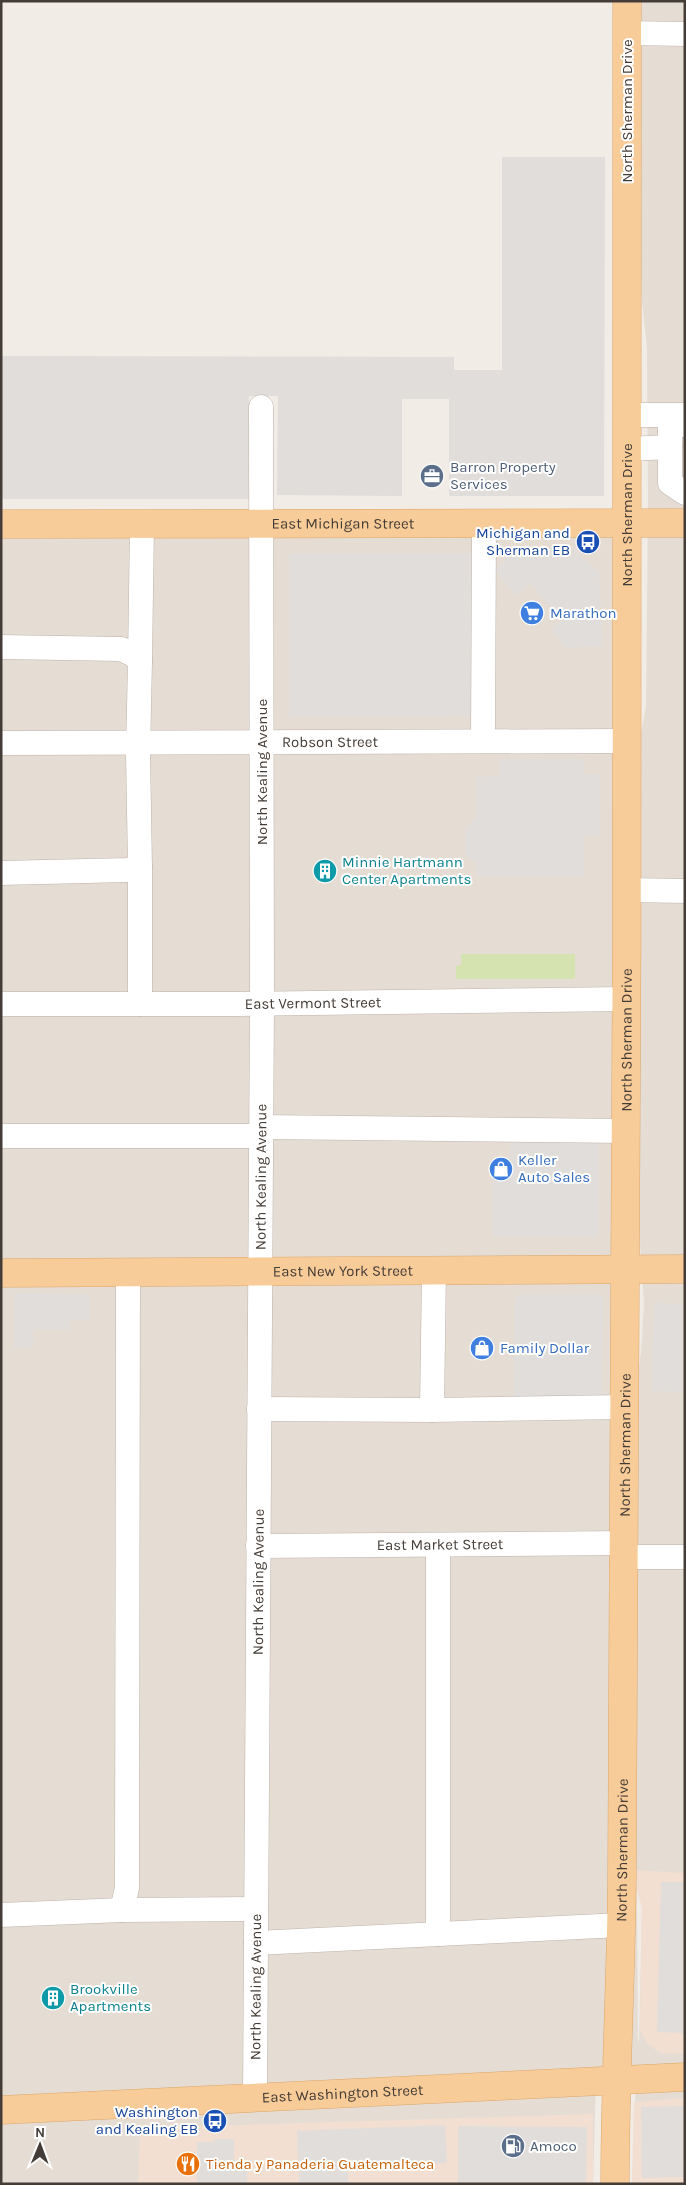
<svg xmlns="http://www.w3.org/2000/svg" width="686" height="2185" font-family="Karla,sans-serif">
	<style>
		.residential { fill: #e5ddd4; fill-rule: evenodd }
		.commercial { fill: #f2dfd2 }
		.green { fill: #d5e3b1 }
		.parking { fill: #e0ddda }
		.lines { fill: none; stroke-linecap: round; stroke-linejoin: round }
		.minor-casing { stroke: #bcb2a9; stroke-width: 25 }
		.major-casing { stroke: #dba56a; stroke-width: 29 }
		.minor { stroke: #fff; stroke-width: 24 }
		.major { stroke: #f7cc99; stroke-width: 28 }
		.labels { text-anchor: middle; stroke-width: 4; stroke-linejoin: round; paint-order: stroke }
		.street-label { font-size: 15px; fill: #443c36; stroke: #fff }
		.service-label { font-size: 15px; fill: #4e5e75; stroke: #fff; text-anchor: start }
		.transit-label { font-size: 15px; fill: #164399; stroke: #fff; text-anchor: end }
		.shop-label { font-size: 15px; fill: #366cbe; stroke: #fff; text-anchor: start }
		.culture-label { font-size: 15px; fill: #0d838f; stroke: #fff; text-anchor: start }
		.food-label { font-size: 15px; fill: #c56008; stroke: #fff; text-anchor: start }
	</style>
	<rect width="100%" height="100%" fill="#f1ece6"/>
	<!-- residential -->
	<path class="residential" d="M638 1H685V2184H632L636 2080 596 2081 593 2184H1V519L622 528 635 1403 641 1351 644 1304 640 1243 638 750 646 706 648 500 647 349 642 301 638 227ZM637 1890 642 1907 639 2041H638Z"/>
	<!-- commercial -->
	<path class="commercial" d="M632 1870 685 1873V2054L660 2053 646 2042 640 2029 642 1907Z
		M685 2098V2184H632L634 2102Z
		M593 2114V2184H138L140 2128Z"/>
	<!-- green -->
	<path class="green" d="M461 954H575V979H456V966L461 965Z"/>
	<!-- parking -->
	<path class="parking" d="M502 157H605L604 496H449V399H402V496L277 495 278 396H249V499H1V356L454 357V370H502Z
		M505 549H574L599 572 603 646 566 648 551 629 561 621 531 583 515 595 495 569 505 562Z
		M475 553V716L289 717V554Z
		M499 759H584V774H600V835H584V877H477V864L466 855V828L476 818V777L499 776Z
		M510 1138 599 1139 598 1237H493V1181H509Z
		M14 1293 90 1294V1320H70L69 1330 33 1329V1348H14Z
		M515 1295H603L602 1402 514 1401Z
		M654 1303 685 1304V1392L652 1391Z
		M661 1882H685V2033L657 2032Z
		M685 2106V2177L642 2178 641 2107Z
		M445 2125 447 2163 348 2167V2184H299L297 2131Z
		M458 2126 587 2127 586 2184H458Z
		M215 2139H234V2165L237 2169H247V2184H197V2142H214Z"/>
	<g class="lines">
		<!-- minor casing -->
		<g class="minor-casing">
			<g id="minor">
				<path d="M627 33 685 34"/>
				<path d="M627 415H685"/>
				<path d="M685 425H670V483L685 493"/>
				<path d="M627 449 670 447"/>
				<path d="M1 647 121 649 132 654 140 661 138 753 140 867 128 870 1 873"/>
				<path d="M140 661 142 524"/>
				<path d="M483 741 484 524"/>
				<path id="s1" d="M1 743 627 741"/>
				<path d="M140 867V1004"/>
				<path d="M627 890 685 891"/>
				<path id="s2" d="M1 1004H237L626 999"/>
				<path d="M261 1127 626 1131"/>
				<path d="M1 1136H261"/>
				<path d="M259 1409 432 1410 434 1270"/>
				<path d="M432 1410 624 1407"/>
				<path d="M438 1545V1934"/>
				<path id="s3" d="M258 1546 624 1543"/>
				<path d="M624 1557H685"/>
				<path d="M122 1910 127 1888 128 1272"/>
				<path d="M1 1915 122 1910 256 1909"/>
				<path d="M256 1943 621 1925"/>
				<path id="s4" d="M255 2098 262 1003 261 407"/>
			</g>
		</g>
		<!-- major casing -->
		<g class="major-casing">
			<g id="major">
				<path id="s5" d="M1 524 685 523"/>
				<path id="s6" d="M1 1273 685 1269"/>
				<path id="s7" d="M1 2110 685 2077"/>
				<path id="s8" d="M615 2184C615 2081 621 1979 622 1877 628 1252 627 626 627 1"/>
			</g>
		</g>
		<!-- minor -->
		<use href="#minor" class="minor"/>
		<!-- major -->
		<use href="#major" class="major"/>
	</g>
	<!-- icons -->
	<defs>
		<g id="office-disc" transform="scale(1.25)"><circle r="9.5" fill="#5c6f8a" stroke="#fff"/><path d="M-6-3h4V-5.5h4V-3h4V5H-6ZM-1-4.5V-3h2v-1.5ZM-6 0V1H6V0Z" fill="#fff"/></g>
		<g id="bus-disc" transform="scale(1.25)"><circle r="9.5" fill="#1a4fb4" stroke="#fff"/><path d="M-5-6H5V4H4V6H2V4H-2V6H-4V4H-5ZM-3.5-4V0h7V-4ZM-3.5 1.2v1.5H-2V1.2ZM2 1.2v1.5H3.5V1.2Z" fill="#fff"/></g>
		<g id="supermarket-disc" transform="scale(1.25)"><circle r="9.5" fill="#3f7fe0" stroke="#fff"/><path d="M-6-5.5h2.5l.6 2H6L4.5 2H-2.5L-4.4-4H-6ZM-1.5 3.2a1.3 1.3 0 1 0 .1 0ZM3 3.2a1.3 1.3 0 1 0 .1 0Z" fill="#fff"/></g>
		<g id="building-disc" transform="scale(1.25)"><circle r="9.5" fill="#0f9aa8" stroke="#fff"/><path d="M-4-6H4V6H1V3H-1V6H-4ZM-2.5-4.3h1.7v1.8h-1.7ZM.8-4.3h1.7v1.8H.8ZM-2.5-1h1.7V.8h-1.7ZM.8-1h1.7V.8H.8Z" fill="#fff"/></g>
		<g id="shop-disc" transform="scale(1.25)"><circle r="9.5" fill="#3f7fe0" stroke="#fff"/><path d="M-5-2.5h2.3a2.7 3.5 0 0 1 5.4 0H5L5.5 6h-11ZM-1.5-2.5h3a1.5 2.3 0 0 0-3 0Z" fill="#fff"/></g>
		<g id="fuel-disc" transform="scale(1.25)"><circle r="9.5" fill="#5c6f8a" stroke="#fff"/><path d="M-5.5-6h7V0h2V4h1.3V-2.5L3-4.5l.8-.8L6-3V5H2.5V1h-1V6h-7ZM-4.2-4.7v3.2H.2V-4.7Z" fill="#fff"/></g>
		<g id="restaurant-disc" transform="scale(1.25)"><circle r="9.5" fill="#e8710a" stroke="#fff"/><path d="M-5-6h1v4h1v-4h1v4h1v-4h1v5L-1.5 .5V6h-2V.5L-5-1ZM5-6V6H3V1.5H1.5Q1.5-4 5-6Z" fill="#fff"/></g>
	</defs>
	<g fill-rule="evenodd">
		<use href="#office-disc" x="432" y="476"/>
		<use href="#bus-disc" x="588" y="542"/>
		<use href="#supermarket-disc" x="532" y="613"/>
		<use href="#building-disc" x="325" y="871"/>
		<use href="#shop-disc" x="501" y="1169"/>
		<use href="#shop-disc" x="482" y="1348"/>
		<use href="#building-disc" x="53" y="1998"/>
		<use href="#bus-disc" x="215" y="2121"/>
		<use href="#fuel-disc" x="513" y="2146"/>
		<use href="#restaurant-disc" x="188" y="2164"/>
	</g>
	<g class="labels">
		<!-- street labels -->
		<g class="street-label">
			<text transform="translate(627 111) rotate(-90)" y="5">North Sherman Drive</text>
			<text dy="5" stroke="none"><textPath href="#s8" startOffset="1669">North Sherman Drive</textPath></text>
			<text dy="5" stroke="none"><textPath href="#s5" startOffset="342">East Michigan Street</textPath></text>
			<text dy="5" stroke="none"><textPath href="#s1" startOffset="329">Robson Street</textPath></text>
			<text transform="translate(262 772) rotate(-90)" y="5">North Kealing Avenue</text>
			<text dy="5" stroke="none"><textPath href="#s2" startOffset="312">East Vermont Street</textPath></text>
			<text dy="5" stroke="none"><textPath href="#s8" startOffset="1144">North Sherman Drive</textPath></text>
			<text dy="5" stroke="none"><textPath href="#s4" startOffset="921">North Kealing Avenue</textPath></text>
			<text dy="5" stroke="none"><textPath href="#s6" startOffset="342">East New York Street</textPath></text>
			<text dy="5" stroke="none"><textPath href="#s8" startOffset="739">North Sherman Drive</textPath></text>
			<text dy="5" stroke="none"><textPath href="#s3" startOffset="182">East Market Street</textPath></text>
			<text dy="5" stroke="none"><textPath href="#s4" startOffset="516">North Kealing Avenue</textPath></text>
			<text dy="5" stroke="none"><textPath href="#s8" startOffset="334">North Sherman Drive</textPath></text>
			<text dy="5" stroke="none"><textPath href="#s4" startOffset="111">North Kealing Avenue</textPath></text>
			<text dy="5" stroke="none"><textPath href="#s7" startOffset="342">East Washington Street</textPath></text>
		</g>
		<!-- service labels -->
		<g class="service-label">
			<text x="450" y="472">Barron Property<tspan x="450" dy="17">Services</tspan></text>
			<text x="530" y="2151">Amoco</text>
		</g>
		<!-- transit labels -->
		<g class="transit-label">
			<text x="570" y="538">Michigan and<tspan x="570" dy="17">Sherman EB</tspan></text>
			<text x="198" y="2117">Washington<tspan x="198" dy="17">and Kealing EB</tspan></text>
		</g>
		<!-- shop labels -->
		<g class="shop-label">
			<text x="550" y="618">Marathon</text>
			<text x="518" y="1165">Keller<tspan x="518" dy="17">Auto Sales</tspan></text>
			<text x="500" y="1353">Family Dollar</text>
		</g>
		<!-- culture labels -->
		<g class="culture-label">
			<text x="342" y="867">Minnie Hartmann<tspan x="342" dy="17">Center Apartments</tspan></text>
			<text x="70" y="1994">Brookville<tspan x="70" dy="17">Apartments</tspan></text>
		</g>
		<!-- food labels -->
		<g class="food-label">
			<text x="206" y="2169">Tienda y Panaderia Guatemalteca</text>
		</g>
	</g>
	<!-- border -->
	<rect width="686" height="2185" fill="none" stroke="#443c36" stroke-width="5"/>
	<!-- north arrow -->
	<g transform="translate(40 2145) rotate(1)" stroke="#ffffff" stroke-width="4" paint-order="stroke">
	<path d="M0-4L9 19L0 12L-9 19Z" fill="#443c36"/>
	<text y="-8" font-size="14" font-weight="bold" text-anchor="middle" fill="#443c36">N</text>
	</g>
</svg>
